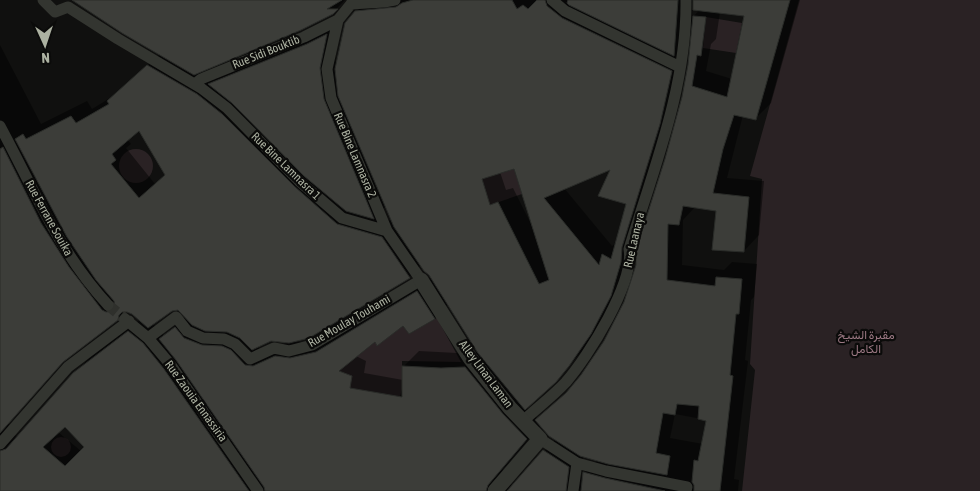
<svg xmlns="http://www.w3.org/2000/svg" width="980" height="491" font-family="'Asap Condensed',Vazirmatn,sans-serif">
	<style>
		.green { fill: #2a2224 }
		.shadow { fill: #0007; fill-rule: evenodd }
		.building { fill: #3c3d39; stroke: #2a2c29; fill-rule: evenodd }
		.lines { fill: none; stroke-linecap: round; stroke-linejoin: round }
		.pedestrian-tunnel { stroke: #2f302c; stroke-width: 11; stroke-dasharray: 11 5.5; stroke-linecap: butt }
		.pedestrian { stroke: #333530; stroke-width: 11 }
		.minor { stroke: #333530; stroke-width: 15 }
		.labels { text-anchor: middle; stroke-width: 4.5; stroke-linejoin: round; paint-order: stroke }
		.street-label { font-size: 12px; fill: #acb1a1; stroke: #0b0b0a }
		.park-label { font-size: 12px; fill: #9b7883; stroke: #0b0b0a }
	</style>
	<rect width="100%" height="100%" fill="#10100f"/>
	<!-- green -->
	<path class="green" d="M799 0H980V491H742L755 370 750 364 762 179 750 176Z
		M706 17 742 23 736 53 703 48Z
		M119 166a17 17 0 1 1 34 0a17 17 0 1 1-34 0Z
		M514 169 522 194 490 205 484 187 468 183Z
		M437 318 461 362 402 361V389L400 397 350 388 351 376 339 371 375 342 377 345 403 326 409 334Z
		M51 447a10 10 0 1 1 20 0a10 10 0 1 1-20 0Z"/>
	<!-- shadow -->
	<path class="shadow" d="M75 0H345L332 13 199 71 214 80 225 69 342 20 335 51 336 65 356 12 368 0H693L692 18 709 0H800L771 103 756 118 743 115 727 178 764 181 759 235 744 251 717 210 695 207 683 220 682 265 724 270 732 262 757 264 754 297 751 300 745 360 748 361 734 479 739 480 738 491H0V45L41 124 87 101 92 109 115 95 160 54ZM720 12 745 15 732 79 706 71 711 44 716 39ZM691 29 693 30 690 65 684 97 626 302 605 342 574 386 538 419 526 407 555 381 584 349 626 279 636 246 637 230 687 56ZM139 129 166 174 155 184 126 148 131 144 127 139ZM515 167 531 224 513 188 506 190 500 172ZM612 167 627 203 617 242 612 246 564 188ZM386 206 392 221 376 216ZM421 265 432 277 332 337 307 343 292 341 309 337 409 277ZM448 304 479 352 457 353 419 351 403 367V380L364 373 366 361 356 356 375 341 404 324 434 318ZM179 309 186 316 164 336 153 324 171 310ZM125 311 133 313 140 320 90 357 18 436 11 435 8 430 9 422 67 357 117 319ZM271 340 289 342 269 351 261 350 257 346ZM675 414 707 420 703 444 670 438ZM65 425 85 447 81 451 58 432ZM541 425 556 439 514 485 505 483 501 478 503 469ZM583 456 598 460 584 473 582 484 581 474Z"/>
	<!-- building -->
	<path class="building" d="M72 0H342L327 9H338L333 14 301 30 194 75 122 33Z
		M413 0H512L517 9 523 5 528 9 537 0H545L547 6 562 18 672 71 660 124 622 247 621 262 611 296 591 334 569 366 556 382 525 410 478 353 429 275 424 271 394 227 338 96 335 69 345 23 355 11 396 7 402 3ZM514 169 549 280 539 284 498 202 490 205 482 179ZM610 170 598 196 626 204 611 259 602 254 599 265 544 198Z
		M568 0H678L674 56 569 5 567 3Z
		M693 0H790L756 120 734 115 723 149 713 193 749 197 744 252 712 250 716 211 683 206 679 225 668 224 667 280 715 286 716 277 742 279 739 314H736L730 375 733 376 720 491H694V485L692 482 694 460 698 461 706 421 698 419 699 406 677 404 675 415 663 413 656 453 670 456 667 475 608 464 580 456 549 436 535 420 566 393 581 375 604 341 624 302 636 265V250L665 159 682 97 688 65 693 16 706 17 701 56 697 55 692 86 727 97 744 16 693 10Z
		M327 34 320 68 324 99 374 219 346 211 304 176 232 103 208 84 307 44Z
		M147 65 197 94 222 114 294 186 337 224 382 237 410 278 309 338 289 343 271 341 252 350 240 338 227 332 205 331 192 325 178 310 172 311 148 328 132 314 127 312H122L119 315 118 320 63 362 0 433V149L3 147 41 223 69 267 102 310 106 312 112 311 115 307 114 301 96 280 67 237 15 139 23 134 26 139 71 116 76 123 109 104 107 101ZM139 131 165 175 139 198 111 164 116 160 112 154Z
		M417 291 435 319 409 334 403 326 377 346 375 342 339 371 352 376 350 388 402 397V366L441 368 465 367 503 414 527 439 488 485 486 491H265L264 487 176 360 159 339 175 327 184 338 202 345 222 346 231 350 245 365 253 366 275 356 290 358 316 352Z
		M128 331 143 343 164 369 249 491H0V451L6 449 73 373ZM65 427 84 447 65 466 43 447Z
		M543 450 569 467 566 491H507Z
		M583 472 605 478 665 491H581Z"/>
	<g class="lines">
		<!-- pedestrian-tunnel -->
		<path class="pedestrian-tunnel" d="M108 305 125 319"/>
		<!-- pedestrian -->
		<path class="pedestrian" d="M43 0 55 12 68 7 118 39 201 88 227 108 299 181 342 218 387 231
			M552 0 565 11 680 67
			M351 4 384 2 395 0
			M195 84 201 79 304 37 338 20 351 4 353 0
			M0 126C34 189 58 251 108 305
			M125 319 148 338 170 364 258 491
			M148 338 176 317 187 331 203 338 224 339 235 344 250 359 274 348 289 351 312 345 421 280 387 231 331 98 327 69 338 20
			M523 421C537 408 553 396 566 382 588 357 635 282 629 249 654 168 687 86 686 0
			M540 439 577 463 606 471 687 487 686 491
			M0 444 68 367 129 321
			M573 491 577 463"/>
		<!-- minor -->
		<path class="minor" d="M421 280 470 358 510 408 540 439 495 491"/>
	</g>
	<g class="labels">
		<!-- street labels -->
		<g class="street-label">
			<text transform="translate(266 52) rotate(-22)" y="4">Rue Sidi Bouktib</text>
			<text transform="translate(355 155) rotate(67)" y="4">Rue Bine Lamnasra 2</text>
			<text transform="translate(286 166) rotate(44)" y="4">Rue Bine Lamnasra 1</text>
			<text transform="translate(49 218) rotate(61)" y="4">Rue Ferrane Souika</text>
			<text transform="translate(634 240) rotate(-77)" y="4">Rue Laanaya</text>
			<text transform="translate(349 321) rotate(-30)" y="4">Rue Moulay Touhami</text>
			<text transform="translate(486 374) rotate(53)" y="4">Alley Linan Laman</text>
			<text transform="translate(196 401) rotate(54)" y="4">Rue Zaouia Ennassiria</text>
		</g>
		<!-- park labels -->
		<g class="park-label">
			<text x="866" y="339">مقبرة الشيخ<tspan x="866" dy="14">الكامل</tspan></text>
		</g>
	</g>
	<!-- north arrow -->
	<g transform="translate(45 45) rotate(177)" stroke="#0b0b0a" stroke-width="4" paint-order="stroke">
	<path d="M0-4L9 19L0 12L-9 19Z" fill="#acb1a1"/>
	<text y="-8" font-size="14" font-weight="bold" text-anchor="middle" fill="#acb1a1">N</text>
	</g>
</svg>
